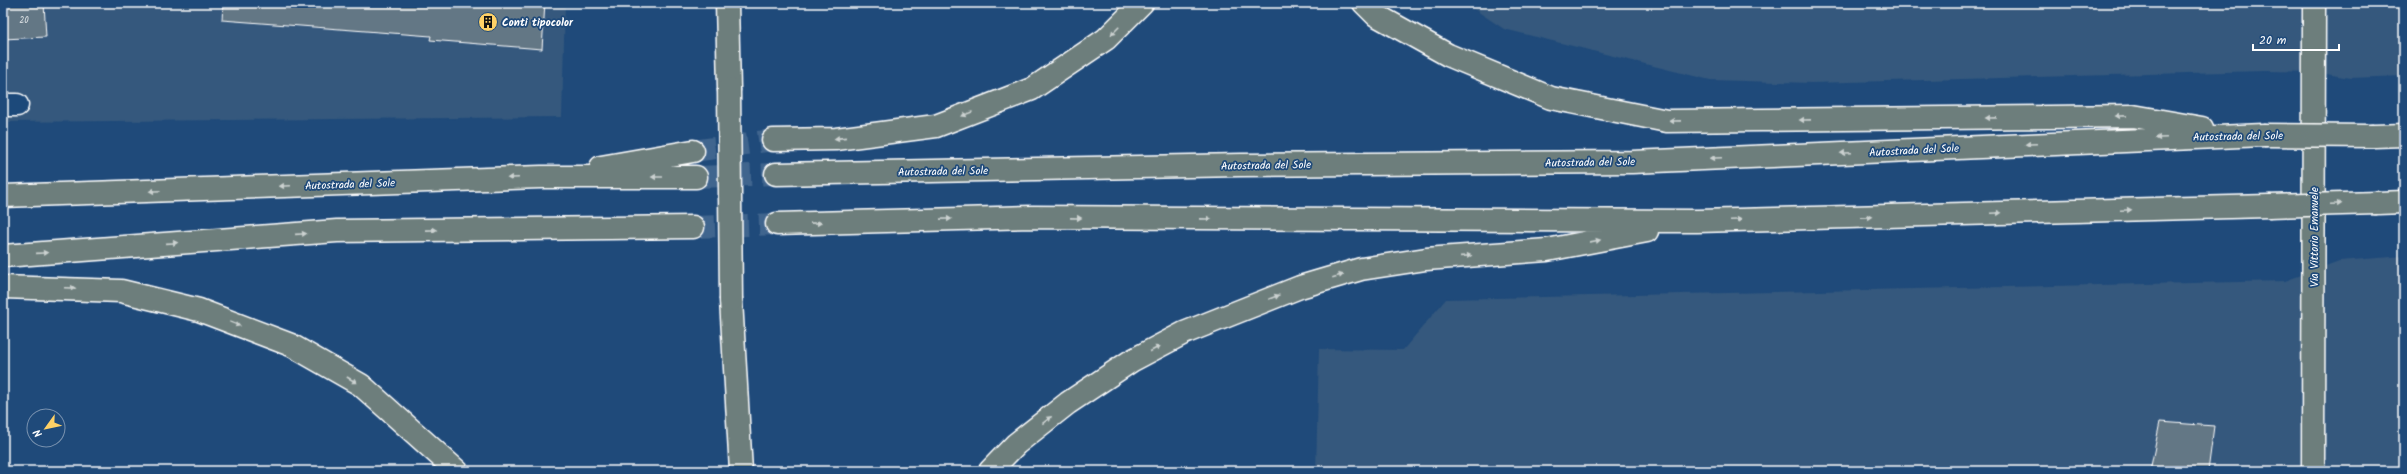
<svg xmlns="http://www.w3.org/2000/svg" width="2407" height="474" font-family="Kalam,sans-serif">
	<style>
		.built { fill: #34587d }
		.building { fill: #647785; stroke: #fff }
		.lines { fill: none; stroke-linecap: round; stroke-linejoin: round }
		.highway-tunnel { stroke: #41658e; stroke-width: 22; stroke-dasharray: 22 11; stroke-linecap: butt }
		.minor-casing { stroke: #fff; stroke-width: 25 }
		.major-casing { stroke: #fff; stroke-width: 25 }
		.highway-casing { stroke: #fff; stroke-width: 25 }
		.minor { stroke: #1f4a7a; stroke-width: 22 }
		.major { stroke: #6d7e7c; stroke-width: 22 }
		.highway { stroke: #6d7e7c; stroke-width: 22 }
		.highway-bridge-casing { stroke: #fff; stroke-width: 25; stroke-linecap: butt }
		.highway-bridge { stroke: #6d7e7c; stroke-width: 22 }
		.oneway { fill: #ccd2d1 }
		.labels { text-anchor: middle; stroke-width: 3.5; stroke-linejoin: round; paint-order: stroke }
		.number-label { font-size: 9px; fill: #d8dde0 }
		.poi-label { font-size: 11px; font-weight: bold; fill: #fff; stroke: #1f4a7a; text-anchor: start }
		.street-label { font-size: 11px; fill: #fff; stroke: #1f4a7a }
	</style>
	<rect width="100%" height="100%" fill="#1f4a7a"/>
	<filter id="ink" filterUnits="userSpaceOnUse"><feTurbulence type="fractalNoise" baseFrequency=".025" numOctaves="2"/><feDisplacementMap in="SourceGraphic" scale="8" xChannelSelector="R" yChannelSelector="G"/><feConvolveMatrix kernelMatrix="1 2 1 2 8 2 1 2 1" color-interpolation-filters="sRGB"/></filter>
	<g filter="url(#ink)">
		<!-- built -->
		<path class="built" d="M3 3H565L562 117 3 122Z
			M1465 3H2404V76L2350 78 2314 72 2264 71 1811 83 1710 80 1504 29Z
			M2404 256V471H1316L1319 349 1403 350 1446 299 2285 281 2339 261Z"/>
		<!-- building -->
		<path class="building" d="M3 3H44L46 37 3 39Z
			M223 3H545L542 49 430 40 431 36 222 20Z
			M2160 422 2214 426 2208 471H2150Z"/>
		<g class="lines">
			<!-- highway-tunnel -->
			<path class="highway-tunnel" d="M693 151 773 140
				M696 177 776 174
				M693 227 777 224"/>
			<!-- minor casing -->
			<g class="minor-casing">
				<path id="minor" d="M3 105H17"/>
			</g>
			<!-- major casing -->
			<g class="major-casing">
				<path id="major" d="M2313 471 2314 3"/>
			</g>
			<!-- highway casing -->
			<g class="highway-casing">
				<path id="highway" d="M727 3 729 89
					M1364 3 1376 15 1448 55 1551 98 1667 121 2133 116 2202 128
					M2374 136 2404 135
					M773 140 836 139 936 126 1032 89 1106 39 1142 3
					M601 167 693 151
					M776 174 1241 165 1632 162 2264 135
					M3 196 541 177H696
					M2377 203 2404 202
					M777 224 1033 217 1697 221 2269 206
					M3 256 337 231 693 227
					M3 287 121 291 199 310 291 345 361 385 457 471
					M731 300 741 471
					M990 471 1016 444 1068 403 1131 361 1184 333 1300 287 1361 269 1426 259 1547 250 1647 231"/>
			</g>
			<!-- minor -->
			<use href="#minor" class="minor"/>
			<!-- major -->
			<use href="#major" class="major"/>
			<!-- highway -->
			<use href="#highway" class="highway"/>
			<!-- highway-bridge casing -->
			<g class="highway-bridge-casing">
				<path id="highway-bridge" d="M729 89 731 300
					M2264 135 2374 136
					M2269 206 2377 203"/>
			</g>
			<!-- highway-bridge -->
			<use href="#highway-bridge" class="highway-bridge"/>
		</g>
		<!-- one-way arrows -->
		<defs><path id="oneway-solid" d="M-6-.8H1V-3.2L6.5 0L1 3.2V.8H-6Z"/></defs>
		<g class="oneway">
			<use href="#oneway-solid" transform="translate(1115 31) rotate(135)"/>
			<use href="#oneway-solid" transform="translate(967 114) rotate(158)"/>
			<use href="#oneway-solid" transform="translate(2121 116) rotate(179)"/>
			<use href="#oneway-solid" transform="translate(1991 118) rotate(179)"/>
			<use href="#oneway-solid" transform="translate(1805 120) rotate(179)"/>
			<use href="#oneway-solid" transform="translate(1675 121) rotate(179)"/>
			<use href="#oneway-solid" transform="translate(840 138) rotate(174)"/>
			<use href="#oneway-solid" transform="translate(2161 138) rotate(177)"/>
			<use href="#oneway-solid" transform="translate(2031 144) rotate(177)"/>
			<use href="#oneway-solid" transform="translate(1846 153) rotate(177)"/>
			<use href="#oneway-solid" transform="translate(1716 158) rotate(177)"/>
			<use href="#oneway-solid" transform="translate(657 177) rotate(-180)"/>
			<use href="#oneway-solid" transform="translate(513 178) rotate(178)"/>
			<use href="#oneway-solid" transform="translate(285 186) rotate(178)"/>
			<use href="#oneway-solid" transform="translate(155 191) rotate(178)"/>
			<use href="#oneway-solid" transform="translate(2336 204) rotate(-2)"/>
			<use href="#oneway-solid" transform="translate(2126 210) rotate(-2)"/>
			<use href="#oneway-solid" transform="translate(1996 213) rotate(-2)"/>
			<use href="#oneway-solid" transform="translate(1866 217) rotate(-2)"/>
			<use href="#oneway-solid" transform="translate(1076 218) rotate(1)"/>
			<use href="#oneway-solid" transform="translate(946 219) rotate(-1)"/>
			<use href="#oneway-solid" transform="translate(1206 219) rotate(1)"/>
			<use href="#oneway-solid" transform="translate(1736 220) rotate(-2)"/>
			<use href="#oneway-solid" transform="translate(816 223) rotate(-1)"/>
			<use href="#oneway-solid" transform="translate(431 230) rotate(-1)"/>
			<use href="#oneway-solid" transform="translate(301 234) rotate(-4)"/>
			<use href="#oneway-solid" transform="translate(1595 241) rotate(-11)"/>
			<use href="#oneway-solid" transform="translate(172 243) rotate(-4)"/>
			<use href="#oneway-solid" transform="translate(42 253) rotate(-4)"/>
			<use href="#oneway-solid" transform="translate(1466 256) rotate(-4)"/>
			<use href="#oneway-solid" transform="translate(1338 276) rotate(-16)"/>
			<use href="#oneway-solid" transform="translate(70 288) rotate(2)"/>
			<use href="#oneway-solid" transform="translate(1274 297) rotate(-21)"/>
			<use href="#oneway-solid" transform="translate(235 324) rotate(21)"/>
			<use href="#oneway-solid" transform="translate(1155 349) rotate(-28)"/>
			<use href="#oneway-solid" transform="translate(352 380) rotate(30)"/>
			<use href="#oneway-solid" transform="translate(1047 420) rotate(-38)"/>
		</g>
	</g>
	<!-- icons -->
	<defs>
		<g id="building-disc" transform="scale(1)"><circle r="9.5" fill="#ffd166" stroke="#1f4a7a"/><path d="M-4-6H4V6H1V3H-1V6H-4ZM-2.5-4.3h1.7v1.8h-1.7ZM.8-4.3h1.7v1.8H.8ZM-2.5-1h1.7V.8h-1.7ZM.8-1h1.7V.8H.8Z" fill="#111"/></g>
	</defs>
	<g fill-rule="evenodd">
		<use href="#building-disc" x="488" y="22"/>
	</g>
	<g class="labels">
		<!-- number labels -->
		<g class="number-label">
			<text x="24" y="23">20</text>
		</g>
		<!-- poi labels -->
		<g class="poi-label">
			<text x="502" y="26">Conti tipocolor</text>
		</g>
		<!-- street labels -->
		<g class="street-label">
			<text transform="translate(2238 136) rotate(-1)" y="4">Autostrada del Sole</text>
			<text transform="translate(1914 150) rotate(-3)" y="4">Autostrada del Sole</text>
			<text transform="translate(1590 162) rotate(-1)" y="4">Autostrada del Sole</text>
			<text transform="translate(1266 165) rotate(-1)" y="4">Autostrada del Sole</text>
			<text transform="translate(943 171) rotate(-1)" y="4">Autostrada del Sole</text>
			<text transform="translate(350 184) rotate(-2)" y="4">Autostrada del Sole</text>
			<text transform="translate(2314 237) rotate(-90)" y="4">Via Vittorio Emanuele</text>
		</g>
	</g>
	<!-- margin -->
	<rect width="2407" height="474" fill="none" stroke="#1f4a7a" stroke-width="16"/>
	<rect x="8" y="8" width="2391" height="458" fill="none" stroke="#fff" stroke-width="1.5" filter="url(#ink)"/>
	<!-- north arrow -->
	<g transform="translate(46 428) rotate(237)"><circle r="19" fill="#1f4a7a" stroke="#7992af"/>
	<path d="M0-3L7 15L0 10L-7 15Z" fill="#ffd166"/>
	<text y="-6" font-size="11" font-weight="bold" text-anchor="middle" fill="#ffffff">N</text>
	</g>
	<!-- scale -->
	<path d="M2253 44v6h86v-6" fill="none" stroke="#ffffff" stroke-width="2"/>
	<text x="2259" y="44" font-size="12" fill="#ffffff" stroke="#1f4a7a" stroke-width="3" paint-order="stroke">20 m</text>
</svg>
